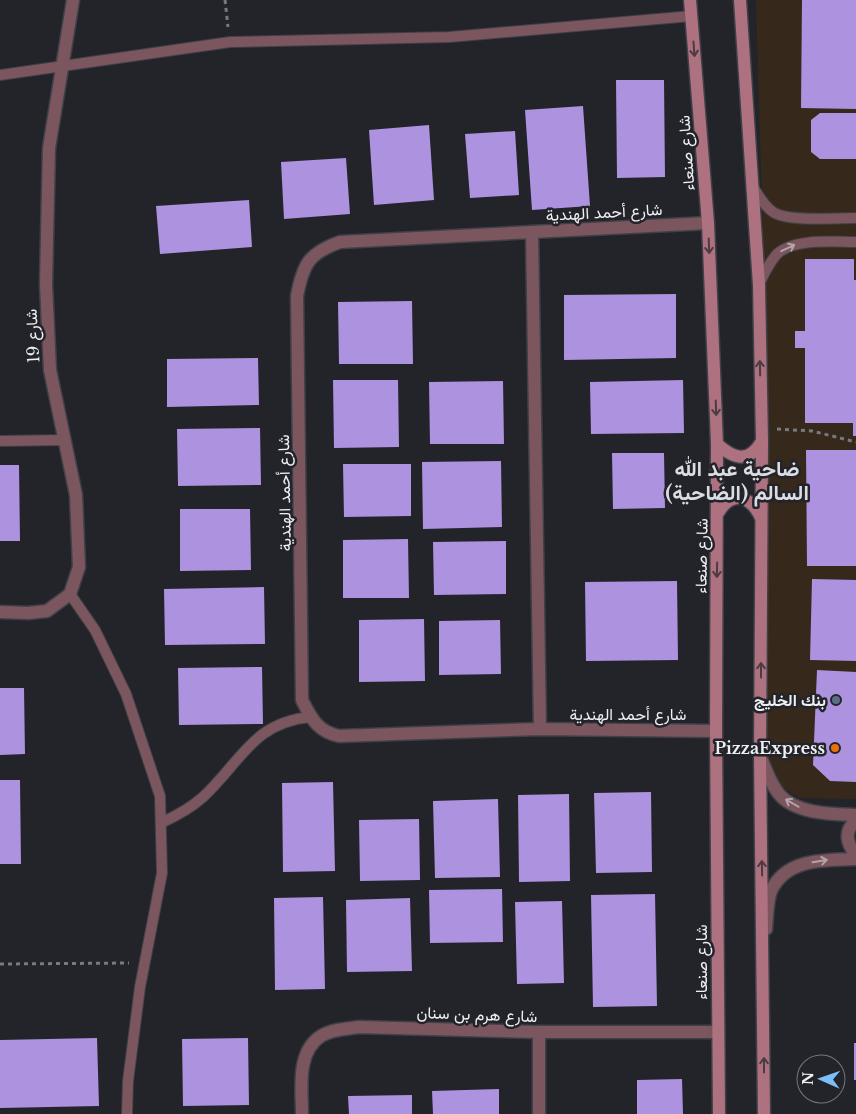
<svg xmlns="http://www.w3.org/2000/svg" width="856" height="1114" font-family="'Libre Baskerville',Vazirmatn,serif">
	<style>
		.commercial { fill: #37281c }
		.building { fill: #ac92df }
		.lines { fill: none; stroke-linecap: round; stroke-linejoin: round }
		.service-casing { stroke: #404146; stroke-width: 12 }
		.minor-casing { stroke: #404146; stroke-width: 15 }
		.tertiary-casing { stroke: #404146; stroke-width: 15 }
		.secondary-casing { stroke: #404146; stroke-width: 15 }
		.path { stroke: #797a7f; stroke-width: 3; stroke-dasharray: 4 4; stroke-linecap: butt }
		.service { stroke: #7b565f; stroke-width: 10 }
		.minor { stroke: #7b565f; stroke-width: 12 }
		.tertiary { stroke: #7b565f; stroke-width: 12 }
		.secondary { stroke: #ad7180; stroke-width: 12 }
		.oneway { stroke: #4c3b44 }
		.oneway2 { stroke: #b5a3aa }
		.service-dot { fill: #5c6f8a; stroke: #23242a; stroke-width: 2 }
		.food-dot { fill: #e8710a; stroke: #23242a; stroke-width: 2 }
		.labels { text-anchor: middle; stroke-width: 5; stroke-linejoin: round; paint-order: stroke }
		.street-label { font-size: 16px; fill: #eff0f4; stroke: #23242a }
		.poi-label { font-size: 16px; font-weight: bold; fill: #eff0f4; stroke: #23242a; text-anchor: end }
		.district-label { font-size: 21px; font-weight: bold; fill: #dbdce4; stroke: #23242a }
	</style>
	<rect width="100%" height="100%" fill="#23242a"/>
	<!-- commercial -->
	<path class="commercial" d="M756 0H856V799L799 798 781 786 767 754 764 274Z"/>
	<!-- building -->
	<path class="building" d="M802 0H856V109L801 108Z
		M616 80H664L665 177 617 178Z
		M583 106 590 206 532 210 525 110Z
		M820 113H856V159H820L811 152V120Z
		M429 125 434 200 374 205 369 130Z
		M515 131 519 195 470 198 465 134Z
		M346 158 350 214 284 219 281 162Z
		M249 200 252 247 160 254 156 206Z
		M805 259H854V280H856V436H853V423H805V348H795V331H805Z
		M676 294V358L564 360V295Z
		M412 301 413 364H339L338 302Z
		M258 358 259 405 167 407V359Z
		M333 380H398L399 447 334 448Z
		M683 380 684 433 591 434 590 382Z
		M503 381 504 444H430L429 382Z
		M260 428 261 485 178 486 177 429Z
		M806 450H856V566H807Z
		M612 453H664L665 508 613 509Z
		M501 461 502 527 423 529 422 462Z
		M343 464H411V516L344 517Z
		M0 465H19L20 541H0Z
		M180 509H250L251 570 180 571Z
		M408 539 409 598H343V540Z
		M506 541V594L434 595 433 542Z
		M812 579 856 580V661L810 660Z
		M677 581 678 660 586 661 585 582Z
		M264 587 265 644 165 645 164 589Z
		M424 619 425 681 359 682V620Z
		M500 620 501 674 439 675V621Z
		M262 667 263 724 179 725 178 668Z
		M817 670 856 672V782L830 781 813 765Z
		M0 688H24L25 754 0 755Z
		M0 780H20L21 864H0Z
		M333 782 335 871 283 872 282 783Z
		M651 792 652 872 596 873 594 793Z
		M569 794 570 881 519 882 518 795Z
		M498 799 500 877 435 878 433 801Z
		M419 819 420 880 360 881 359 820Z
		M502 889 503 942 430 943 429 890Z
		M655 894 657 1006 593 1007 591 895Z
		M323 897 325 989 275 990 274 898Z
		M410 898 412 971 347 972 346 900Z
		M562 901 564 983 517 984 515 902Z
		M97 1038 99 1106 0 1108V1040Z
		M248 1038 249 1105 183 1106 182 1039Z
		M854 1043H856V1080H854Z
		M682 1079 683 1114H637V1080Z
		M499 1089V1114H433L432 1091Z
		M412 1095V1114H349L348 1096Z"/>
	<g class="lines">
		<!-- service casing -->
		<g class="service-casing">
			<path id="service" d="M0 75 230 42 449 37 692 16
				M753 187C759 196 764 206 773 212 787 222 838 218 856 218
				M759 284C764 274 769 263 777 254 794 238 834 242 856 242
				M0 441 65 440
				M70 594 95 630 126 694 160 796 162 873 140 987 128 1081 127 1114
				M161 823C176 816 191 808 203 797 241 762 253 722 311 717"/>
		</g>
		<!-- minor casing -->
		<g class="minor-casing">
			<path id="minor" d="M708 223 340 242C309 253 303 264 297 296L302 700C312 719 317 731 339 736L540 729 716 731
				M532 232 540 729
				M0 612 28 613 47 611 70 594 79 567 76 495 50 370 46 284 49 148 73 0
				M302 1114C302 1089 296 1052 321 1036 332 1029 347 1029 359 1027L539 1032H718
				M539 1114V1032"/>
		</g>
		<!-- tertiary casing -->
		<g class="tertiary-casing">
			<path id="tertiary" d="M760 756C766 769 770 783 779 794 795 814 833 814 856 815
				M856 821C843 831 847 844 856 855
				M766 929C767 918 767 902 771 891 786 858 825 860 856 859"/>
		</g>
		<!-- secondary casing -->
		<g class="secondary-casing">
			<path id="secondary" d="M690 0 708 223 717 444 716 731 719 1114
				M740 0 759 285 762 441 760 755 764 1114
				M717 444C735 460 749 463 762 441
				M718 513C732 489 751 496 761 518"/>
		</g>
		<!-- path -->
		<path class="path" d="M225 0 228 27
			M777 429 812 431 856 442
			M0 964 129 963"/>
		<!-- service -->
		<use href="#service" class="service"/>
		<!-- minor -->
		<use href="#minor" class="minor"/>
		<!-- tertiary -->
		<use href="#tertiary" class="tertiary"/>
		<!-- secondary -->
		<use href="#secondary" class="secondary"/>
	</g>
	<!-- one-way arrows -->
	<defs><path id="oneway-shaft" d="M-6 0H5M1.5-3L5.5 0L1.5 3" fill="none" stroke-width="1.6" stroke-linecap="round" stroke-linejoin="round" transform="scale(1.25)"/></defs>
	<g class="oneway">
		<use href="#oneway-shaft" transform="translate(694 49) rotate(86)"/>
		<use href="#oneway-shaft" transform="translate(709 246) rotate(88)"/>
		<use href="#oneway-shaft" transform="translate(760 368) rotate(-91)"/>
		<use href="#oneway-shaft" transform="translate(716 408) rotate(88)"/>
		<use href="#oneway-shaft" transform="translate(717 570) rotate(91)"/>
		<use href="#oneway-shaft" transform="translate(761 670) rotate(-90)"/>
		<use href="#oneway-shaft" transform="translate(762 868) rotate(-91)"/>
		<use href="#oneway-shaft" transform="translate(764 1065) rotate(-90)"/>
	</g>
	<g class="oneway2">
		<use href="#oneway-shaft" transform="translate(788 248) rotate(-25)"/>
		<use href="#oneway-shaft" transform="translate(792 803) rotate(-150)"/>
		<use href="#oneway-shaft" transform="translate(820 861) rotate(-9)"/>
	</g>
	<!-- markers -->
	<circle class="service-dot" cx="836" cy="700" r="5"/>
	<circle class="food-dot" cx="835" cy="748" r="5"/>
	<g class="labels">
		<!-- street labels -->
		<g class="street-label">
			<text transform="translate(686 153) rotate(-94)" y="6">شارع صنعاء</text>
			<text transform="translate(604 212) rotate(-3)" y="6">شارع أحمد الهندية</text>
			<text transform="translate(32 336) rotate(-93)" y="6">شارع 19</text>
			<text transform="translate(284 493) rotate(-91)" y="6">شارع أحمد الهندية</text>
			<text transform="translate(701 556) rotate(-89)" y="6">شارع صنعاء</text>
			<text x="628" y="720">شارع أحمد الهندية</text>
			<text transform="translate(701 962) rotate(-90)" y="6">شارع صنعاء</text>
			<text transform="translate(477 1014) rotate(2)" y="6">شارع هرم بن سنان</text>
		</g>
		<!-- poi labels -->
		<g class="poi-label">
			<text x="826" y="706">بنك الخليج</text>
			<text x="825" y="754">PizzaExpress</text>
		</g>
		<!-- district labels -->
		<g class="district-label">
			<text x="737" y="476">ضاحية عبد الله<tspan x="737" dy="24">السالم (الضاحية)</tspan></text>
		</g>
	</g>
	<!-- north arrow -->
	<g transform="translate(821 1079) rotate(272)"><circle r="24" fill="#23242a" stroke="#75767b"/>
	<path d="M0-4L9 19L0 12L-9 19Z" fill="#7bbef8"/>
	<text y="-8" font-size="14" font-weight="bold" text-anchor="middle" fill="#eff0f4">N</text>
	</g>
</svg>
